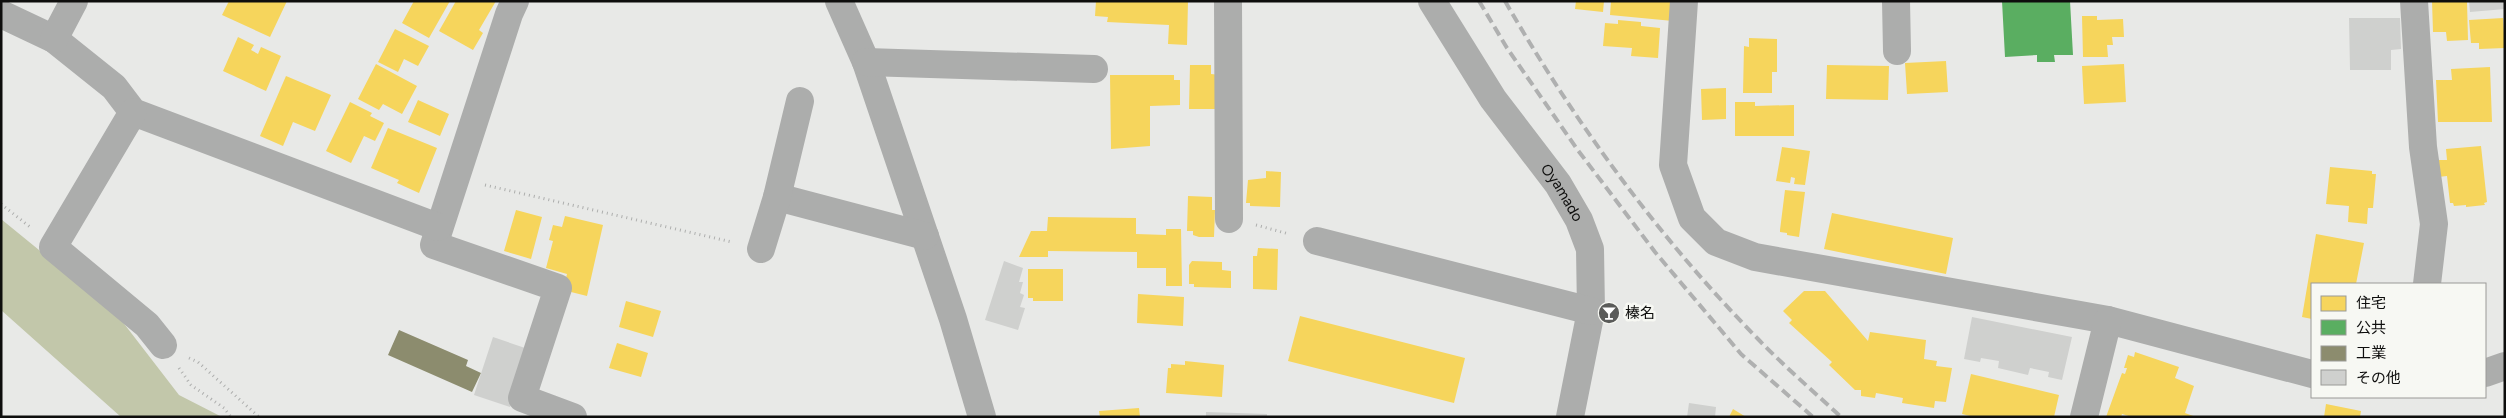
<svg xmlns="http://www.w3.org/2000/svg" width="2506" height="418" font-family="Figtree,'Noto Sans JP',sans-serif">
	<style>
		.forest { fill: #c2c7aa }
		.homes { fill: #f6d55c }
		.public { fill: #5aae61 }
		.industry { fill: #8c8c6e }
		.building { fill: #cfd0ce }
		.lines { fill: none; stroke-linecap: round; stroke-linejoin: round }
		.path { stroke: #adaead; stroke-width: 3; stroke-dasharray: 1 4; stroke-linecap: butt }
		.minor { stroke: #acadac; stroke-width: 28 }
		.rail { stroke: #afb0b0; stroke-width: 4; stroke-dasharray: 10 5; stroke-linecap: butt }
		.labels { text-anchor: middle; stroke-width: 5; stroke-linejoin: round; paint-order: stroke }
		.street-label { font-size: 15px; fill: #0e0e0d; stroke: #f7f8f3 }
		.poi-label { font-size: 15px; fill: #0e0e0d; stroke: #f7f8f3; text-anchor: start }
	</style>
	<rect width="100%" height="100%" fill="#e8e9e7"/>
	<!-- forest -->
	<path class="forest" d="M1 219 115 312 179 395 222 417H121L1 310Z"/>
	<!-- homes -->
	<path class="homes" d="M229 1H287L270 37 222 15Z
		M414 1H450L429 38 402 23Z
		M456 1H496L479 30 483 33 473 50 439 31Z
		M1096 1H1188L1187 45 1168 44 1169 25 1107 22 1108 17 1095 16Z
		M1576 1H1604L1603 12 1575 9Z
		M1611 1H1675L1673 21 1610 15Z
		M2432 1H2467L2468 40 2447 41 2446 32H2433Z
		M2082 16H2097V20L2123 19 2124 37H2112L2113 45H2107L2108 57H2083Z
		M2503 18 2505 48 2479 49V43H2471L2469 20Z
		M1618 20 1641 22V26L1660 28 1658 58 1631 56 1632 48 1603 46 1605 23 1618 24Z
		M395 29 429 46 418 66 404 59 398 72 378 62Z
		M238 37 254 45 251 50 258 54 261 47 281 56 266 91 223 71Z
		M1749 38 1777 39V72H1772V93H1743L1744 46 1749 47Z
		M1946 61 1948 92 1907 94 1905 63Z
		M376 64 417 86 402 114 383 104 379 110 358 99Z
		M2124 64 2126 102 2084 104 2082 66Z
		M1190 65H1211V74L1220 75 1219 109H1189Z
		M1827 65 1889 66 1888 100 1826 99Z
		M2490 67 2492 122H2438L2436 80H2452L2451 69Z
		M1110 75H1174V80H1180V105L1150 106V146L1111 149Z
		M286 76 331 95 315 131 293 122 283 146 260 136Z
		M1726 88V119L1702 120 1701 89Z
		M418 100 449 114 440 136 408 122Z
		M350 102 372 113 370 116 384 123 375 141 364 136 351 163 326 151Z
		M1735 102H1755V106L1794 105V136H1735Z
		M388 128 437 148 419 193 397 183 399 180 371 168Z
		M2481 146 2487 202 2484 203 2485 205 2466 207V205L2454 206 2453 203H2450L2447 176 2438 177 2436 160H2447L2446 149Z
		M1782 147 1810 151 1805 185 1794 184 1795 178 1791 177 1790 183 1776 181Z
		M2330 167 2372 171V174H2376L2373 208H2368L2367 224 2348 222 2349 206 2326 204Z
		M1266 171 1281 172 1280 207 1250 206V203H1246L1248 180 1266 178Z
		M1785 190 1805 192 1799 237 1787 235V233L1780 232V230Z
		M1188 196 1212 197V210H1215L1214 237H1199L1193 235V231H1187Z
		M516 210 542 217 531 259 504 251Z
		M1832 213 1953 238 1946 274 1824 249Z
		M565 216 603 225 587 296 563 290 567 274 546 268 553 241 549 240 553 225 562 227Z
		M1048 217 1136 218V234L1166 235V229H1181L1182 286H1166V268H1137V252L1048 251V257H1019L1031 231H1047Z
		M2316 234 2364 243 2356 284H2312V319L2302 317Z
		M1258 248 1278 249 1277 290 1253 289V256H1257Z
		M1192 261 1222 262V270L1231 271V288L1194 287V284H1189V265Z
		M1028 269H1063V301H1033V298H1028Z
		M1804 291H1825L1868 341 1870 332 1926 340 1924 359 1937 361 1936 366 1952 368 1946 402 1935 401 1934 408 1902 403 1903 398 1876 393 1875 398 1861 396V390H1855L1829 365 1832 362 1789 323 1792 320 1783 311Z
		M1138 294 1184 297 1183 326 1137 323Z
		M626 301 661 311 653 337 619 327Z
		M1300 316 1465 358 1454 403 1288 361Z
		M617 343 648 353 641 377 609 368Z
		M2135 352 2179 367 2175 378 2194 386 2185 413 2196 417H2132L2122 414 2121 417H2106L2122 373 2125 374 2127 368H2124L2128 355 2134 357Z
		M1185 361 1224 365 1222 397 1166 393 1168 368H1171V364L1185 365Z
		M1971 374 2059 395 2054 417H1974L1962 414Z
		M2326 404 2361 411 2360 417H2324Z
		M1139 408 1140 417H1100L1099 411Z
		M1733 409 1746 417H1729Z"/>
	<!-- public -->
	<path class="public" d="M2002 1H2070L2073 55H2054L2055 62H2037V55L2005 57Z"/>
	<!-- industry -->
	<path class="industry" d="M399 330 468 360 466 366 481 373 472 392 388 355Z"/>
	<!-- building -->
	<path class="building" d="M2469 1H2505V9L2470 12Z
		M2349 18H2400L2401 49 2391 50V70H2350Z
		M1004 261 1023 268 1019 282H1023L1020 293 1024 295 1020 307 1025 308 1018 330 985 320Z
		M1972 317 2072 337 2062 380 2048 377 2049 372 2030 368 2028 375 1998 368 1999 361 1981 358 1980 362 1964 359Z
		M493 337 528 349 510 407 474 395Z
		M1689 403 1716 407 1715 417H1687Z
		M1206 412 1267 414V417H1206Z"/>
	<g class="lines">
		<!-- path -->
		<path class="path" d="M485 185 732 242
			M1 204 30 227
			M1256 225 1289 234
			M189 358 198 362 259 417
			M179 368 191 385 224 408 231 417"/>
		<!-- minor -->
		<g class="minor">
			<path d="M515 1 509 14 434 245 558 288 522 398 573 417"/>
			<path d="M839 1 866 62 953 319 982 417"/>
			<path d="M1228 1 1229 219"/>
			<path id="s1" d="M1432 1 1493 99 1558 184 1579 220 1590 249 1591 311 1570 417"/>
			<path d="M1684 1 1673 165 1692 218 1716 242 1755 257 2108 320 2312 374"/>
			<path d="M1896 1 1897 51"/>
			<path d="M2414 1 2423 147 2434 224 2427 284"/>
			<path d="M1 14 54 39 114 87 133 112 438 227"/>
			<path d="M54 39 74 1"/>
			<path d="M866 62 1094 69"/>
			<path d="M133 112 53 247 147 325 163 345"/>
			<path d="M777 197 925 236"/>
			<path d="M1317 241 1591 311"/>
			<path d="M761 249 777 197 800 101"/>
			<path d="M2485 373 2505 366"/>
			<path d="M2084 417 2108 320"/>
		</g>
		<!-- rail -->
		<path class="rail" d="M1479 1 1507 48 1577 149 1655 252 1741 354 1813 417
			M1505 1C1575 123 1660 239 1758 339 1784 366 1813 391 1841 417"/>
	</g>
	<!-- icons -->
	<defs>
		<g id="bar-disc" transform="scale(1.125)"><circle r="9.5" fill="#5a5b59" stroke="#f7f8f3"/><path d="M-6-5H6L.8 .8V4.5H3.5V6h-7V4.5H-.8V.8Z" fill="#fff"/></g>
	</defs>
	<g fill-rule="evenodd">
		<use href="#bar-disc" x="1609" y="313"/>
	</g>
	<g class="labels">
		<!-- street labels -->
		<g class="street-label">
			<text dy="5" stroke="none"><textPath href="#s1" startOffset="232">Oyamado</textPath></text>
		</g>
		<!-- poi labels -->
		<g class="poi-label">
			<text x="1625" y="318">榛名</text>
		</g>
	</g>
	<!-- border -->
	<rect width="2506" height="418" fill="none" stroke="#0e0e0d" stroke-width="5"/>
	<!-- legend -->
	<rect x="2311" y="283" width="175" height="115" fill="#f7f8f3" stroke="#9a9a97"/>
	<rect x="2321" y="296" width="25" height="15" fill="#f6d55c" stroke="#9a9a97"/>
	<text x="2356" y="308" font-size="15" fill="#0e0e0d">住宅</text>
	<rect x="2321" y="320" width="25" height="15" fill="#5aae61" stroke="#9a9a97"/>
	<text x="2356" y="333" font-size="15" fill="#0e0e0d">公共</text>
	<rect x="2321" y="346" width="25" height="15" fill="#8c8c6e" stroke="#9a9a97"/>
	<text x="2356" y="358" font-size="15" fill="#0e0e0d">工業</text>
	<rect x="2321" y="370" width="25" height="15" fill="#cfd0ce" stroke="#9a9a97"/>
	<text x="2356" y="383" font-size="15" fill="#0e0e0d">その他</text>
</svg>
